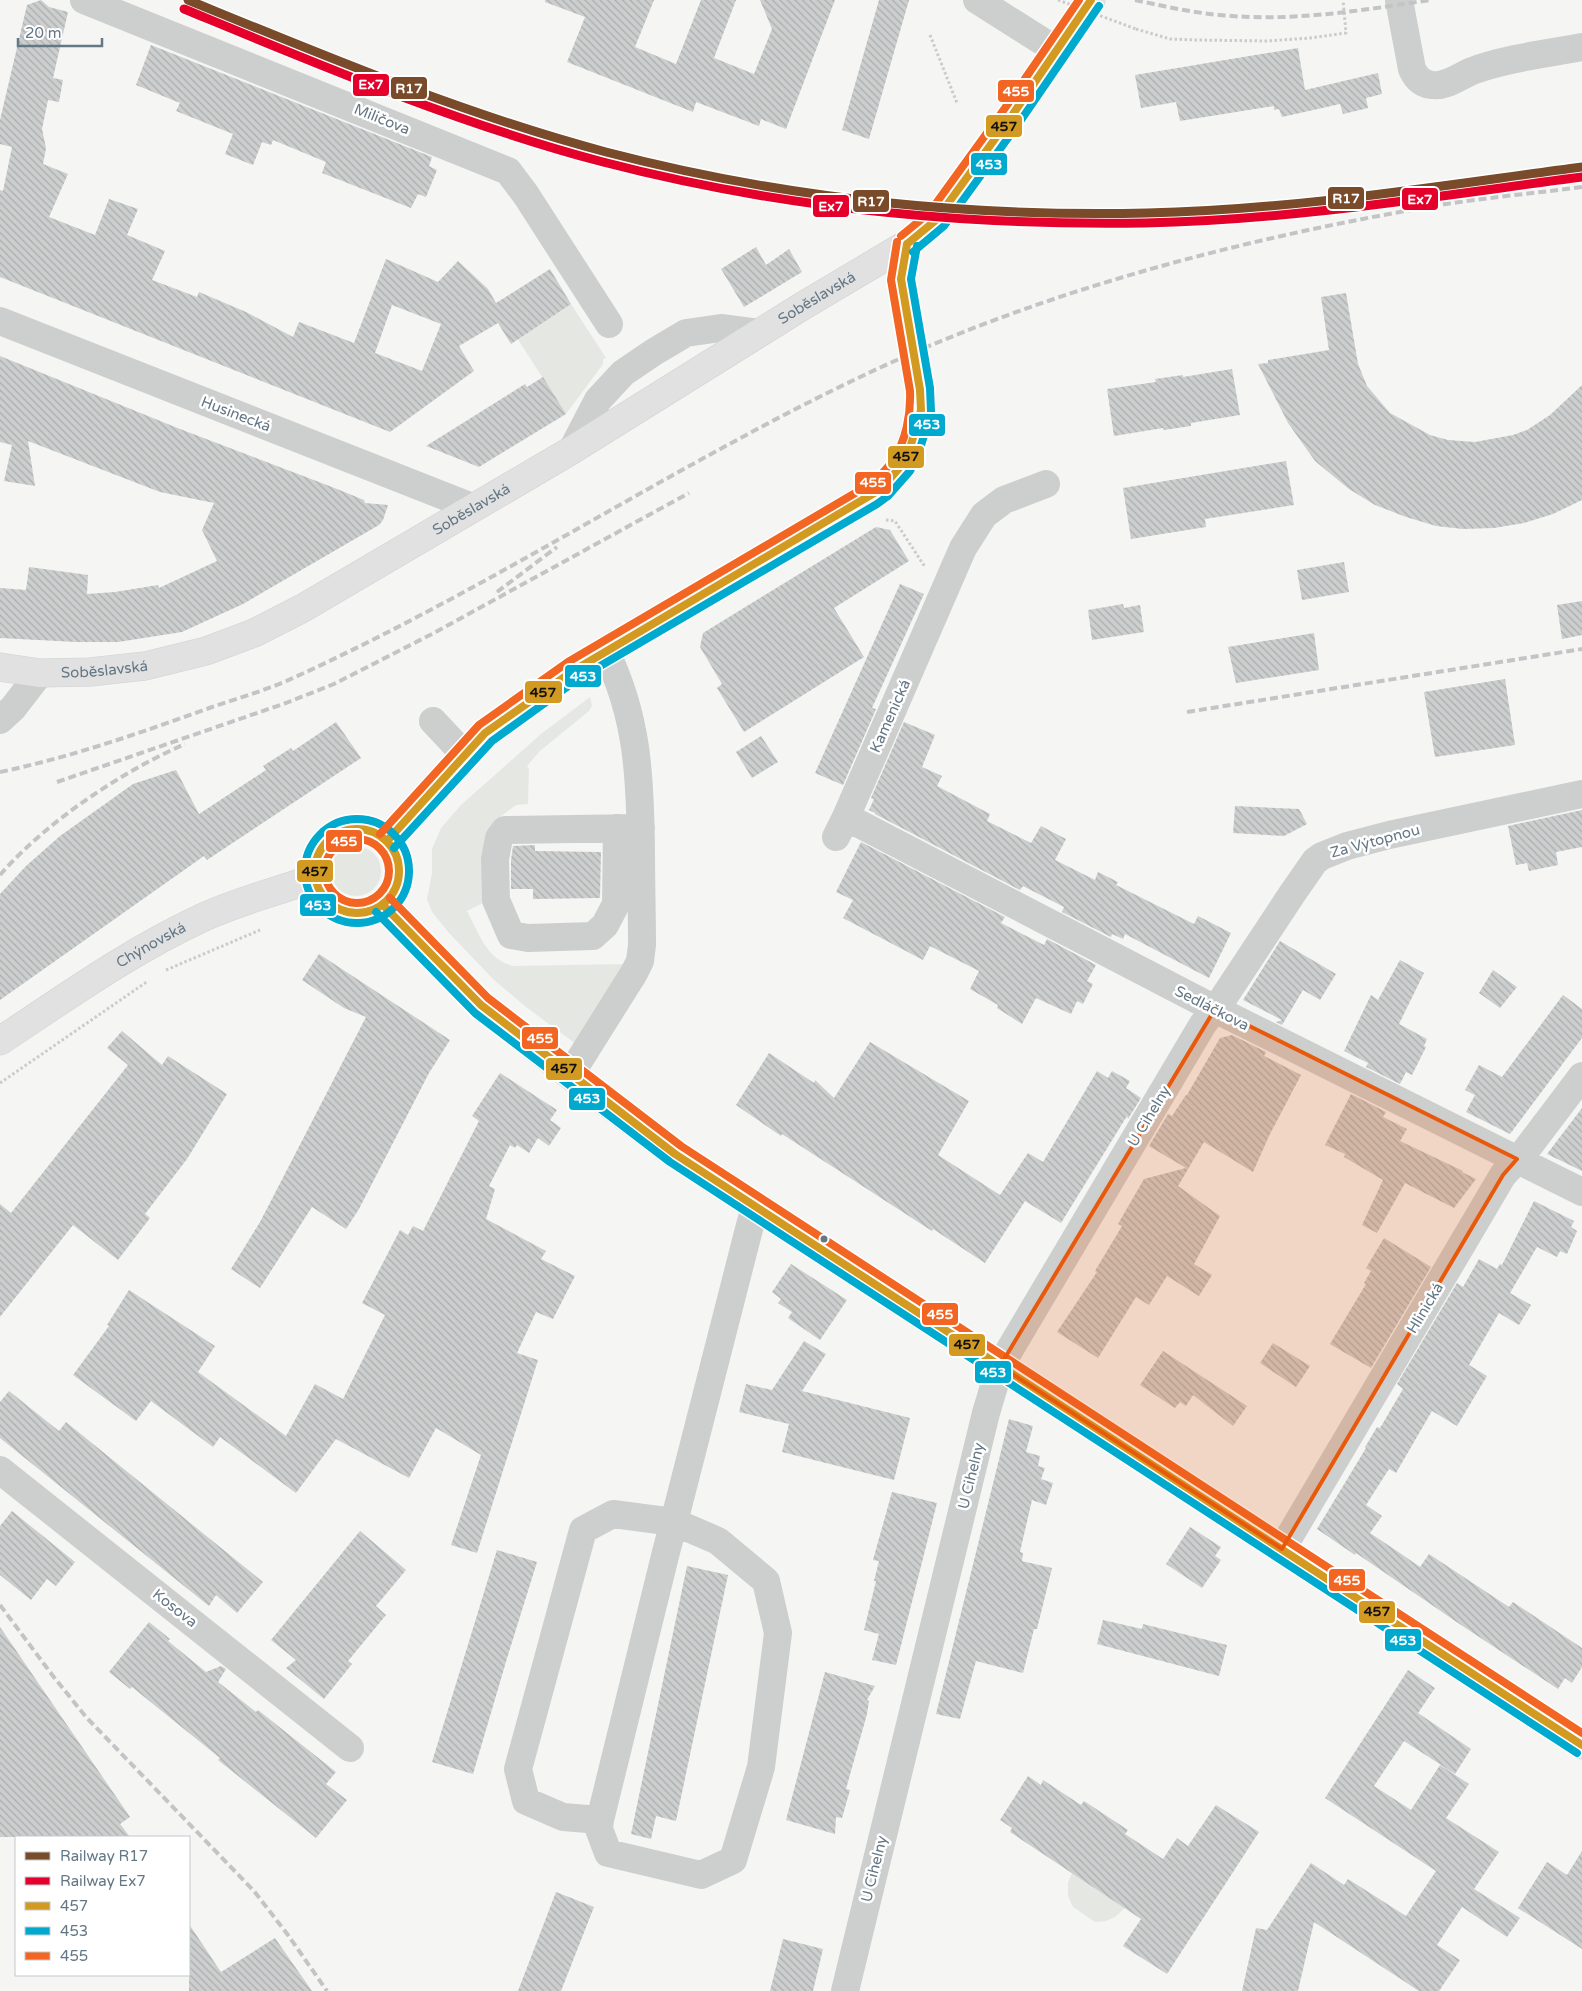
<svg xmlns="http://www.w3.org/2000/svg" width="1582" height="1991" font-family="'Varela Round',sans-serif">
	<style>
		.grass { fill: #e5e8e2 }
		.building { fill: url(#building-back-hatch); fill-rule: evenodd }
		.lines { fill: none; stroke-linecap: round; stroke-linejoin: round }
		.major-casing { stroke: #d0d1d2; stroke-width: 29 }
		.path { stroke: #cacbcc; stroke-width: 3; stroke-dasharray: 2.5 2.5; stroke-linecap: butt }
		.minor { stroke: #cdcfcf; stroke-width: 28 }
		.major { stroke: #e1e1e2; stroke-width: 28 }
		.rail { stroke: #c2c4c5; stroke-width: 4; stroke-dasharray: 8 4; stroke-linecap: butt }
		.path-bridge { stroke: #cacbcc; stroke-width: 3; stroke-dasharray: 2.5 2.5; stroke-linecap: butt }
		.bus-1-casing { stroke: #fff; stroke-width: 11 }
		.bus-2-casing { stroke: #fff; stroke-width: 11 }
		.bus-3-casing { stroke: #fff; stroke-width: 11 }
		.bus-1 { stroke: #d29a21; stroke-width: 8 }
		.bus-2 { stroke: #00a9ce; stroke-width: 8 }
		.bus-3 { stroke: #f26522; stroke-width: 8 }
		.rail-1-casing { stroke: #fff; stroke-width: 12 }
		.rail-2-casing { stroke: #fff; stroke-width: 12 }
		.rail-1 { stroke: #7a4b2a; stroke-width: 9 }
		.rail-2 { stroke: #e4002b; stroke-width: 9 }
		.marked { fill: #e8590c; fill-opacity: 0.2; stroke: #e8590c; stroke-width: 4; stroke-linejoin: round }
		.bus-dot { fill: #647785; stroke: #fff; stroke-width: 2 }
		.labels { text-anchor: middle; stroke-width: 5; stroke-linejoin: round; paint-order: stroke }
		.street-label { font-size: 15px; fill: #647785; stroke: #fff }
		.line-badge { stroke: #fff; stroke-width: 2 }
		.badge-label { font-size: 14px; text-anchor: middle; font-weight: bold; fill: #fff }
		.pale-badge-label { font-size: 14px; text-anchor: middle; font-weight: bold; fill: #111 }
	</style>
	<defs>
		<pattern id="building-back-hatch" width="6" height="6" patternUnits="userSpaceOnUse" patternTransform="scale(1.25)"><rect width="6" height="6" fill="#cdcfcf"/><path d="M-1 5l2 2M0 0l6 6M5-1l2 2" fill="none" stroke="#aaadae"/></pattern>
	</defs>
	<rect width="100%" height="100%" fill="#f5f5f4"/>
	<!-- grass -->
	<path class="grass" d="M571 304 606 358 603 359V364L566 414 517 338Z
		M590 697 592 706 589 711 540 751 527 766 529 769 528 804 516 805 496 820 485 902 467 911C479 933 486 959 513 966L625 964 580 1047 526 1007 494 980 449 933 432 912 427 899 432 873V849L441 828 461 805 541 734Z
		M331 871a25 25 0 1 1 50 0a25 25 0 1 1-50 0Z
		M1072 1873 1125 1908 1115 1917 1106 1921 1095 1922 1073 1907 1068 1896V1883Z"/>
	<!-- building -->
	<path class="building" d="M41 0 49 7 68 12 53 78 63 80 59 102 48 100 42 129 46 148 43 164 68 174 49 217 95 235 109 199 138 209 127 235 165 251 152 280 197 297 199 292 246 312 293 337 299 322 354 343 386 259 438 282 458 261 488 289 496 303 550 269 571 304 511 344 498 323 459 346 474 371 390 432 0 277V190L3 191 12 147 0 144V120L27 5ZM392 305 441 324 422 371 375 353Z
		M545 0H654L635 47 676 64 701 0H736L714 58 754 74 772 29 760 0H835L786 129 761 119 759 126 696 102 693 112 567 62 585 17 545 2Z
		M879 0H909L869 139 842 130Z
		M151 45 432 157 429 166 437 170 426 197 418 194 411 208 322 173 326 162 273 140 271 145 262 142 253 165 225 154 233 134 176 111 180 103 136 85Z
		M1298 48 1305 90 1378 73 1382 94 1366 98 1368 108 1343 114 1340 104 1282 117 1279 109 1274 110V106L1180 121 1176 102 1141 108 1135 75Z
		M756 247 766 265 789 249 802 272 744 307 721 269Z
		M1346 293 1358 364 1367 386 1390 413 1430 435 1448 440 1475 442 1513 435 1527 430 1550 415 1582 385V500L1553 514 1524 523 1494 528 1463 529 1436 526 1406 517 1375 505 1349 489 1315 461 1288 423 1258 364 1268 363V360L1329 350 1321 297Z
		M0 356 180 429 332 487 364 500 365 503 388 505 383 520 379 525 243 604 182 632 118 642H76L0 638V588L26 590 29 567 88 575 87 594 115 592 158 585 159 588 217 561 202 530 214 503 160 492 28 441 35 486 4 481 12 445 0 442Z
		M1232 369 1240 415 1191 423V426L1164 430 1163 428 1114 436 1107 389 1156 382 1155 379 1183 375V377Z
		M543 377 566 414 479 467 426 446 525 384 527 387Z
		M1286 461 1294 505 1205 519 1206 527 1131 539 1123 488Z
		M876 527 890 530 909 561 834 608 864 657 744 732 717 688 722 684 700 647 703 633Z
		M1344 562 1349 592 1302 600 1297 570Z
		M900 584 924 594 872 708 876 709 843 785 815 773Z
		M1582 601V635L1562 639 1557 605Z
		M1123 604 1124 608 1140 605 1144 632 1092 640 1088 610Z
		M1314 633 1319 670 1236 683 1228 647Z
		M1505 679 1515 745 1435 757 1424 692Z
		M336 722 361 758 207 860 204 856 0 1000V894L26 866 60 836 133 784 176 770 199 814 266 770 263 766 291 748 293 751Z
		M904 722 935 735 922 767 942 776 937 786 990 814 987 821 1031 843 1041 826 1066 839 1055 860 1095 880 1098 872 1118 882 1116 885 1194 924 1198 916 1231 933 1209 978 1125 934 1123 939 1112 934 1111 937 1062 912 1064 907 1023 886 1020 890 875 814V813L869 810 874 799 871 798Z
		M761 736 778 762 752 778 736 752Z
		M1235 806 1299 809 1307 824 1284 836 1233 833Z
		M1582 810V847L1556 852 1558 865 1529 871 1527 863 1516 865 1508 826Z
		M861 842 1005 917 1001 923 1044 945 1047 939 1096 965 1087 981 1093 984 1083 1004 1077 1001 1071 1014 1036 998 1022 1024 997 1008 998 1005 970 989 979 971 930 946 923 960 843 918 853 900 836 892Z
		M535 845V851L601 852 600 898 533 899V889H511V860L513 846Z
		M1280 941 1336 974 1320 1000 1303 990 1282 1025 1276 1022 1282 1020 1243 1000Z
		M319 954 450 1040 429 1073 359 1209 346 1229 312 1207 260 1288 231 1269 260 1222 366 1017 344 1008 302 980Z
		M1400 960 1424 973 1399 1024 1427 1039 1424 1046 1426 1047 1412 1075 1406 1072 1400 1084 1366 1067 1368 1063 1344 1051 1371 995 1378 1000Z
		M1493 970 1517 987 1500 1008 1479 993Z
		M1563 995 1582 1009V1038L1510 1134 1466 1112 1475 1095 1465 1090 1479 1065 1502 1077Z
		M122 1031 162 1065 168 1056 227 1094 187 1159 145 1214 150 1218 118 1260 73 1225 0 1317V1204L11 1213 128 1065 107 1048Z
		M1232 1035 1266 1052 1264 1056 1301 1075 1269 1136 1253 1172 1204 1142 1178 1186 1220 1216 1194 1264 1212 1275 1199 1296 1167 1276 1149 1305 1136 1297 1098 1358 1057 1332 1097 1272 1095 1271 1122 1226 1118 1224 1144 1179 1186 1168 1149 1146 1168 1114 1172 1116 1186 1095H1187L1220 1038Z
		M870 1042 969 1101 938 1155 1000 1195 1028 1153 1043 1162 1097 1071 1108 1078 1112 1071 1130 1081 1126 1088 1141 1098 1128 1119 1127 1116 1061 1223 1025 1201 985 1263 933 1229 932 1231 782 1134 781 1136 736 1105 769 1053 814 1083 815 1080 834 1098Z
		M500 1073 557 1110 550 1120 561 1128 549 1146 538 1138 529 1153 517 1145 515 1148 510 1145 489 1186 495 1189 486 1219 546 1251 541 1259 575 1276 553 1319 536 1312 517 1353 538 1360 477 1553 451 1545 481 1455 436 1428 409 1478 336 1439 296 1493 220 1437 213 1447 151 1401 136 1421 73 1375 109 1326 107 1325 129 1290 215 1346 198 1372 286 1436 315 1384 343 1399 385 1315 362 1303 400 1230 408 1235 413 1226 423 1231 479 1121 472 1116Z
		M1351 1094 1386 1112 1383 1117 1407 1129 1400 1141 1463 1171 1462 1172 1476 1179 1454 1208 1405 1183 1377 1233 1362 1225 1383 1180 1344 1157 1345 1154 1325 1145Z
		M1582 1108V1171L1547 1154Z
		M1534 1201 1574 1221 1571 1227 1577 1231 1567 1254 1560 1251 1557 1257 1537 1247 1510 1293 1531 1305 1519 1325 1499 1313 1469 1365 1487 1376 1457 1426 1432 1411 1396 1473 1389 1469 1366 1505 1382 1516 1370 1533 1397 1551 1420 1567 1429 1554 1509 1607 1513 1602 1582 1648V1667L1572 1683 1565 1678 1558 1689 1461 1625 1356 1553 1355 1555 1317 1529 1366 1448 1365 1447 1377 1427 1380 1428 1403 1389 1397 1384 1457 1283 1463 1287 1479 1259 1497 1269 1500 1264 1502 1265Z
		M1384 1238 1431 1267 1371 1368 1330 1344 1366 1284 1364 1283 1371 1271 1366 1268Z
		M791 1264 847 1300 820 1340 788 1318 792 1312 778 1303 781 1299 772 1292Z
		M804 1341 826 1354 802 1391 910 1418 894 1480 782 1452 789 1424 739 1412 746 1384 772 1390Z
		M1273 1343 1310 1366 1296 1387 1260 1363Z
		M1163 1351 1247 1406 1233 1426 1193 1395 1186 1406 1180 1402 1175 1408 1140 1385Z
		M9 1391 59 1431 66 1422 263 1582 237 1613 216 1595 209 1606 0 1438V1402Z
		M1009 1419 1033 1426 1026 1452 1040 1456 1038 1466 1045 1468 1041 1479 1053 1483 1046 1505 1032 1500 1020 1552 1023 1553 1022 1561 1052 1568 1037 1629H1034L1023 1673 976 1661 960 1719 936 1714Z
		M892 1492 937 1503 896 1665 872 1660 879 1634 864 1630 876 1581H874L879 1561 873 1560Z
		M12 1511 75 1562 56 1586 47 1579 31 1600 0 1575V1526Z
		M1190 1527 1221 1547 1215 1556 1221 1560 1202 1588 1166 1564Z
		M360 1531 406 1570 376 1606 386 1615 348 1661 352 1664 324 1699 286 1668 296 1660 271 1640Z
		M497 1550 537 1562 508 1655 473 1774 432 1762Z
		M687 1566 728 1575 676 1821 656 1816 651 1839 631 1834Z
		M1103 1620 1142 1629 1143 1624 1227 1645 1219 1676 1097 1644Z
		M149 1622 170 1639 168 1641 206 1672 221 1666 226 1669 218 1682 256 1712 258 1710 336 1772 326 1784 347 1800 316 1838 218 1760 220 1758 132 1687 130 1689 109 1672Z
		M0 1627 130 1817 120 1824 130 1837H0Z
		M1408 1670 1435 1688 1418 1713 1471 1749 1455 1774 1404 1741 1374 1786 1411 1810 1440 1765 1469 1784 1446 1818 1499 1852 1474 1889 1520 1918 1507 1937 1462 1907 1437 1945 1460 1960 1439 1991H1419L1314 1922 1298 1991H1242L1256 1928 1267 1930 1311 1863 1344 1885 1348 1879 1406 1916 1436 1871 1325 1798Z
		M825 1672 875 1686 867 1700 869 1701 867 1714 846 1789 850 1790 842 1818 836 1817 835 1834 786 1820Z
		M1028 1776 1041 1785 1043 1780 1081 1805 1084 1801 1128 1830 1125 1834 1163 1859 1177 1838 1188 1846 1216 1805 1259 1832 1167 1974 1123 1946 1141 1919 1010 1832 1012 1828 1000 1820Z
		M1582 1851V1949L1518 1908 1547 1862 1567 1875Z
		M556 1892 594 1907 561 1991H518Z
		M189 1924 221 1972 275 1938 312 1991H189Z
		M783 1939 823 1949 813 1991H770Z"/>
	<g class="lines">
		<!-- major casing -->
		<g class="major-casing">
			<g id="major">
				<path id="s1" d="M0 667 40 673 90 672 145 666 206 651 254 633 303 608 572 450 801 307 907 244 936 220 1013 114 1091 0"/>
				<circle cx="357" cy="871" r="42"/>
				<path d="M387 841 485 733 573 671 871 496 881 489 901 466 910 448 921 410 920 390 901 279 907 244"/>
				<path d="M383 905 481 1005 570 1075 675 1154 1582 1745"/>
				<path id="s2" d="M0 1041C66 997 132 950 204 917 239 901 278 891 315 878"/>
			</g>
		</g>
		<!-- path -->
		<path class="path" d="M1136 29 1170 39 1196 40 1267 41 1310 38 1346 33 1343 0
			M930 35 957 103
			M886 520 895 521 925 567
			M166 970 260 930
			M0 1083 148 981"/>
		<!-- minor -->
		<path class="minor" d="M84 0 508 171 526 195 609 324
			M977 0 1056 50
			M1399 0 1412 69C1416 78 1422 84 1432 85 1446 87 1460 76 1472 71 1507 58 1546 54 1582 47
			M0 321 472 507
			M572 450 598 400 623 373 654 352 686 333 721 328 759 333
			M0 720 13 708 40 673
			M433 721 465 755
			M846 817 1215 1009 1582 1192
			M617 828 616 904 605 925 593 936 528 938 511 935 496 900 495 859 499 838 505 830 641 828
			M836 837 846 817 963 548 984 515 1004 500 1046 484
			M570 1075 634 973 640 961 642 945C642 913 641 881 641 849 640 777 638 718 606 652
			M0 1470 350 1748
			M1282 1549 1503 1175 1526 1150 1582 1076
			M600 1820 563 1817 526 1801 518 1769 583 1530 613 1514 674 1522 718 1541 766 1581 778 1633 761 1767 733 1860 701 1875 608 1853 599 1829 600 1820 666 1552 674 1522 749 1229 755 1207
			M845 1991 986 1413 1000 1366 1203 1024 1224 997 1292 894 1315 861 1322 856 1347 846 1389 835 1582 794"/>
		<!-- major -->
		<use href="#major" class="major"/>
		<!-- rail -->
		<path class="rail" d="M1135 0C1167 7 1199 14 1232 16 1299 21 1364 10 1430 0
			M497 592 557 547
			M1187 712 1582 649
			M0 772C72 757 143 732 212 707 239 698 267 690 293 678 487 590 666 470 858 378 1041 290 1247 237 1446 204 1491 197 1537 193 1582 187
			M57 782 286 703 334 684 432 634 689 493
			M0 875C46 822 121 772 185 744
			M0 1605 53 1676 86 1717 254 1891 288 1935 327 1991"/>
		<!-- path-bridge -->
		<path class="path-bridge" d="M1058 0 1136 29"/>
		<!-- bus-1 casing -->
		<g class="bus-1-casing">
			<path id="bus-1" d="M907 244 936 220 1013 114 1091 0
				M315 871a42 42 0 1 1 84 0a42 42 0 1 1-84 0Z
				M387 841 485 733 573 671 881 489 901 466 910 448 921 410 920 390 901 279 907 244
				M383 905 481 1005 675 1154 1582 1745"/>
		</g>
		<!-- bus-2 casing -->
		<g class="bus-2-casing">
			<path id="bus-2" d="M913 252 944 226 1021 120 1099 6
				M305 871a52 52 0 1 1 104 0a52 52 0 1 1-104 0Z
				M394 848 492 741 578 679 877 504 888 496 910 471 919 452 931 412 930 388 911 279 917 246
				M376 912 475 1013 670 1162 1577 1753"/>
		</g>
		<!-- bus-3 casing -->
		<g class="bus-3-casing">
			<path id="bus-3" d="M901 236 929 213 1005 108 1079 0
				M380 834 479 725 568 662 874 482C880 475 888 468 893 460 906 441 911 414 910 391L891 280 897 242
				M325 871a32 32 0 1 1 64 0a32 32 0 1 1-64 0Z
				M390 898 488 998 681 1146 1582 1733"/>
		</g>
		<!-- bus-1 -->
		<use href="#bus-1" class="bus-1"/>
		<!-- bus-2 -->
		<use href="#bus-2" class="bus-2"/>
		<!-- bus-3 -->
		<use href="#bus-3" class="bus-3"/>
		<!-- rail-1 casing -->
		<g class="rail-1-casing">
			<path id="rail-1" d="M188 0C325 56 463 114 606 152 782 198 965 217 1147 213 1293 210 1437 186 1582 167"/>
		</g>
		<!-- rail-2 casing -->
		<g class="rail-2-casing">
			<path id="rail-2" d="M184 9C322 66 459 124 603 162 780 208 963 226 1145 223 1292 220 1437 196 1582 177"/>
		</g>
		<!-- rail-1 -->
		<use href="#rail-1" class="rail-1"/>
		<!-- rail-2 -->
		<use href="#rail-2" class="rail-2"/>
	</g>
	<!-- marked area -->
	<path class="marked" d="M1215 1009 1517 1159 1503 1175 1282 1549 1000 1366Z"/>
	<!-- markers -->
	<circle class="bus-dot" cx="824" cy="1239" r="4.5"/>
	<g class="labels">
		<!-- street labels -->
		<g class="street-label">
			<text transform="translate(382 119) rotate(22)" y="5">Miličova</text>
			<text dy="5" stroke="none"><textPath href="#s1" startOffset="915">Soběslavská</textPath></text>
			<text transform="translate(236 414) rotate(21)" y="5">Husinecká</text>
			<text dy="5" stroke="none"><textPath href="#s1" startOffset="510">Soběslavská</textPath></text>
			<text dy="5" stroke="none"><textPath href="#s1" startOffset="105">Soběslavská</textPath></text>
			<text transform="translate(890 716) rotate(-66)" y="5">Kamenická</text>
			<text transform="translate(1375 841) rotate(-15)" y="5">Za Výtopnou</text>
			<text dy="5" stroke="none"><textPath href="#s2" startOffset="179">Chýnovská</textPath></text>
			<text transform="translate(1212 1008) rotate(27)" y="5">Sedláčkova</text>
			<text transform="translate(1149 1116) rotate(-59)" y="5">U Cihelny</text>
			<text transform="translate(1425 1308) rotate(-59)" y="5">Hlinická</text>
			<text transform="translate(971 1476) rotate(-76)" y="5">U Cihelny</text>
			<text transform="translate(175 1608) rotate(38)" y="5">Kosova</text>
			<text transform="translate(874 1869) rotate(-76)" y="5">U Cihelny</text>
		</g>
	</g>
	<g class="line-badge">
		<rect x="352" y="73" width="38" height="24" rx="5" fill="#e4002b"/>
		<rect x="390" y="76" width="38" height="24" rx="5" fill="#7a4b2a"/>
		<rect x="997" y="79" width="38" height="24" rx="5" fill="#f26522"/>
		<rect x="985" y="114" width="38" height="24" rx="5" fill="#d29a21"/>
		<rect x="970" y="152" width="38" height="24" rx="5" fill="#00a9ce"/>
		<rect x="1327" y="186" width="38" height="24" rx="5" fill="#7a4b2a"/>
		<rect x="1401" y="187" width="38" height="24" rx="5" fill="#e4002b"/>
		<rect x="852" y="189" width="38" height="24" rx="5" fill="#7a4b2a"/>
		<rect x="812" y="194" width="38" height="24" rx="5" fill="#e4002b"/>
		<rect x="908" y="413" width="38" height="24" rx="5" fill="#00a9ce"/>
		<rect x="887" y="445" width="38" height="24" rx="5" fill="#d29a21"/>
		<rect x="854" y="471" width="38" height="24" rx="5" fill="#f26522"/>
		<rect x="564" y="664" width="38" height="24" rx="5" fill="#00a9ce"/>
		<rect x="524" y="680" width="39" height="24" rx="5" fill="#d29a21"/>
		<rect x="325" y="829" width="38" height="24" rx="5" fill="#f26522"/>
		<rect x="296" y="859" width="38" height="24" rx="5" fill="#d29a21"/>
		<rect x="299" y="893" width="38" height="24" rx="5" fill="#00a9ce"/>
		<rect x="521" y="1026" width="38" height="24" rx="5" fill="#f26522"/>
		<rect x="545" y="1057" width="38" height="24" rx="5" fill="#d29a21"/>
		<rect x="568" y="1087" width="38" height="24" rx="5" fill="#00a9ce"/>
		<rect x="921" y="1302" width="38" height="24" rx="5" fill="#f26522"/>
		<rect x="948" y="1333" width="38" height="24" rx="5" fill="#d29a21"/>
		<rect x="974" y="1360" width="38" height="24" rx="5" fill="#00a9ce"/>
		<rect x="1328" y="1568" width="38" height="24" rx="5" fill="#f26522"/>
		<rect x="1358" y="1600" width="38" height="24" rx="5" fill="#d29a21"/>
		<rect x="1384" y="1628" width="38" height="24" rx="5" fill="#00a9ce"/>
	</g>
	<g class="badge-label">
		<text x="371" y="89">Ex7</text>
		<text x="409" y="93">R17</text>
		<text x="1016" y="96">455</text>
		<text x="989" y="169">453</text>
		<text x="1346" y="203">R17</text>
		<text x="1420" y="204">Ex7</text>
		<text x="871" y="206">R17</text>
		<text x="831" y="211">Ex7</text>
		<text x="927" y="429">453</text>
		<text x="873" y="487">455</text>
		<text x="583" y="681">453</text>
		<text x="344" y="846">455</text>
		<text x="318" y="910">453</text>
		<text x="540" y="1043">455</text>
		<text x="587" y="1103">453</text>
		<text x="940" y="1319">455</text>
		<text x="993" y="1377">453</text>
		<text x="1347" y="1585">455</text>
		<text x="1403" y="1645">453</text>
	</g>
	<g class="pale-badge-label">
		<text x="1004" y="131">457</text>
		<text x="906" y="461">457</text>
		<text x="543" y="697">457</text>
		<text x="315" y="876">457</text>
		<text x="564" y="1073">457</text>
		<text x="967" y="1349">457</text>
		<text x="1377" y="1616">457</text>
	</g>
	<!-- legend -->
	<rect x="15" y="1836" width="175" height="140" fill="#ffffff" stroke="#c1c9ce"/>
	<rect x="25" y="1852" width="25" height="8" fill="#7a4b2a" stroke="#c1c9ce"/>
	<text x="60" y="1861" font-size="15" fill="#647785">Railway R17</text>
	<rect x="25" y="1877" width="25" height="8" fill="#e4002b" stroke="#c1c9ce"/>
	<text x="60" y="1886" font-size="15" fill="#647785">Railway Ex7</text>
	<rect x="25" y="1902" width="25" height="8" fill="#d29a21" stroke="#c1c9ce"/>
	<text x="60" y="1911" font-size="15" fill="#647785">457</text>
	<rect x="25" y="1927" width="25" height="8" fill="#00a9ce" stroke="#c1c9ce"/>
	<text x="60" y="1936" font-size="15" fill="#647785">453</text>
	<rect x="25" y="1952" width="25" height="8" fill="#f26522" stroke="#c1c9ce"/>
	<text x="60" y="1961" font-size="15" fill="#647785">455</text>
	<!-- scale -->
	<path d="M18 38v8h84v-8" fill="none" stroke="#647785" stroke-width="2.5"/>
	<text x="25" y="38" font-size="15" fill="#647785" stroke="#ffffff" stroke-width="4" paint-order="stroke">20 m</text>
</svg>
